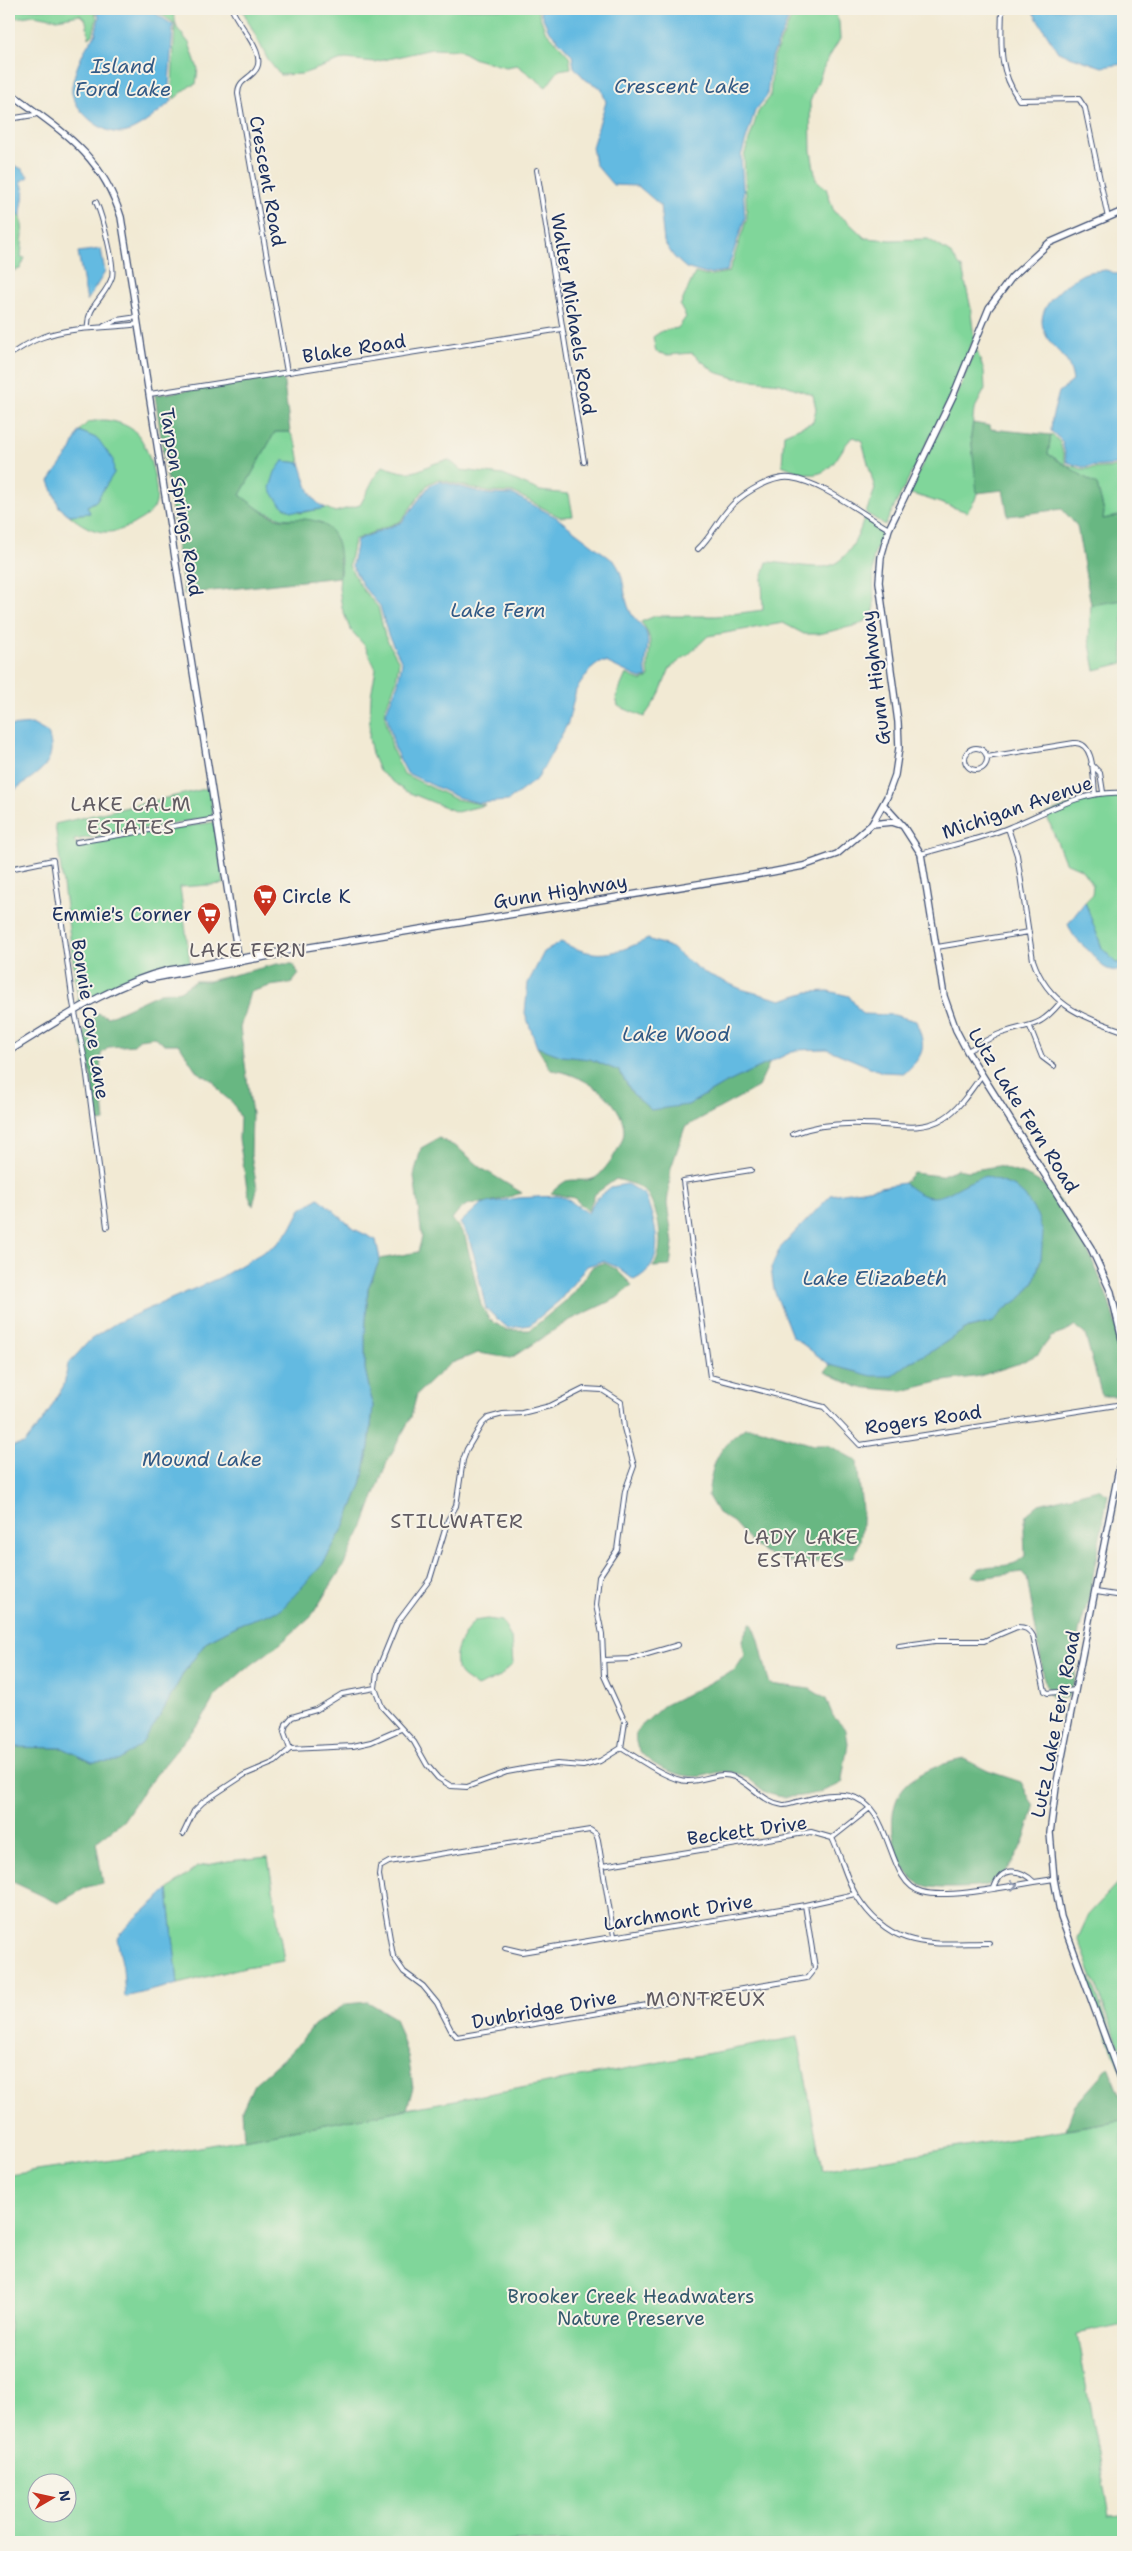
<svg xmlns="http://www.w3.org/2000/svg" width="1132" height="2551" font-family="'Shantell Sans',sans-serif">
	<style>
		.green { fill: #80d69a; stroke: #4e827c; fill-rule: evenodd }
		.forest { fill: #68b782; stroke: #427370 }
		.water { fill: #64bae1; stroke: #4074a0 }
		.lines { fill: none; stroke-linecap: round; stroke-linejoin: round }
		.street-casing { stroke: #3b4b70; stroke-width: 6 }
		.secondary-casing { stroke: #3b4b70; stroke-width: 8 }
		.street { stroke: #fff; stroke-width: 4 }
		.secondary { stroke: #fff; stroke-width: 5.5 }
		.oneway { stroke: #8d97ae }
		.labels { text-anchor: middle; stroke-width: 4; stroke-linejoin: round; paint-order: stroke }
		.street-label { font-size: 19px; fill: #1b2f5e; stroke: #f7f3e8 }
		.poi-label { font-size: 19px; fill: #1b2f5e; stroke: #f7f3e8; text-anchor: start }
		.park-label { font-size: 19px; fill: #34596d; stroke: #f7f3e8 }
		.water-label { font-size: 20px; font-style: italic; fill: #315985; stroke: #f7f3e8 }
		.neighbourhood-label { font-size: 20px; letter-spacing: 1px; fill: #605b62; stroke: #f7f3e8 }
	</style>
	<rect width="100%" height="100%" fill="#f7f3e8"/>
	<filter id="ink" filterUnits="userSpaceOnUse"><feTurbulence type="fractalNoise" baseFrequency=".02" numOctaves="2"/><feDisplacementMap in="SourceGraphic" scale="10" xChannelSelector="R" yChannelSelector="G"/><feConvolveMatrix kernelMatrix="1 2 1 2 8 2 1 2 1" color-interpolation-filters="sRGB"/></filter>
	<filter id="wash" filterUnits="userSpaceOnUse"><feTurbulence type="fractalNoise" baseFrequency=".0096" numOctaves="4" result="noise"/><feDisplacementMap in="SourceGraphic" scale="20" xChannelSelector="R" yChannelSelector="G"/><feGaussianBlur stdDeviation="1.12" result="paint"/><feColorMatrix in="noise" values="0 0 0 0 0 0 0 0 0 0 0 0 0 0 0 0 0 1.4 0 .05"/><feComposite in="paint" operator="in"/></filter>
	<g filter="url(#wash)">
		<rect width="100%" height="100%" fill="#f2ead4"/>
		<!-- green -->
		<path class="green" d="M9 9H93L97 18 93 35 89 38 86 21 80 15 57 19 34 15 9 19Z
			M153 9H172L177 28 189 43 198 69 196 84 190 86 174 99 172 85 175 24Z
			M242 9H537L545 30 569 56 571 68 559 70 546 87 517 65 506 67 475 59 459 50 432 49 374 62 345 59 302 74 280 75 268 60Z
			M795 9H833L839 22 840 39 825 64 810 102 811 151 816 180 826 188 834 212 847 221 865 238 891 240 928 239 949 252 962 268 970 304 974 338 951 395 885 525 866 513 875 489 862 441 854 437C846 442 844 448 839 455 823 482 806 476 782 465L784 434 813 422 816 409 813 395 780 383 735 378 715 372 692 353 668 355 656 352 653 337 662 331 678 328 686 317 680 306 695 273 706 276 729 272 747 218 744 156 758 112 770 97 773 59Z
			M11 210 21 216 23 234 21 257 25 258 20 269 9 272Z
			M976 348 984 371 985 389 974 410 971 436 978 490 975 500 967 512 916 495 909 494 906 497 956 397Z
			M102 420C115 420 134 426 141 439 149 451 161 492 155 506 152 512 144 518 138 521 112 538 93 535 69 515L90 513 87 506 96 501 114 473 98 439 79 431 88 422Z
			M275 432H290L297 446 300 463 283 461 299 513 326 508 335 512 360 505C368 492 373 476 383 466 421 481 416 465 449 460L461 470 503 475 540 491 569 494 573 516 560 517 515 493 488 492 438 479 428 484 401 521 354 540 349 566 363 590 378 607 385 636 399 662 396 682 384 712 393 751 404 774 455 799 485 805 457 812 405 791 379 771 372 754 369 738 371 695 376 669 365 646 350 629 342 608 339 588 341 560 320 522 281 518 260 510 240 495Z
			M1051 434 1060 442 1066 464 1082 469 1123 467V515L1103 519 1104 512 1097 485 1048 454Z
			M864 518 883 530 873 558 874 615 858 625 819 634H804L783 623 708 636 689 654 670 668 658 697 644 717 618 706 616 697 626 674 641 681 649 677C645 656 658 642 641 622L655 616H716L763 610 762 578 767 562C781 562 817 570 829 566 848 560 859 536 864 518Z
			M1123 600V663L1095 670 1089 639 1091 604Z
			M209 788 213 817 74 840 75 844 214 822 224 884 180 887 190 963 137 977 79 1005 55 824Z
			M1115 795H1123V963H1116L1102 948 1085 902 1092 895 1093 885 1081 869 1065 862 1046 814 1089 798Z
			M487 1619 502 1621 511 1638 513 1664 498 1678 477 1687C473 1683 465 1679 461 1675 447 1656 463 1636 474 1621Z
			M268 1857 284 1961 245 1967 178 1984 168 1890 197 1867 228 1861Z
			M1123 1878V2056L1078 1938 1089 1914Z
			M1090 1978 1123 2062V2078L1090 1990 1087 1979Z
			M798 2037 822 2170 1122 2120 1123 2324 1077 2334 1109 2516 1123 2515V2542H9V2175L189 2149ZM38 2484H68V2514H38Z"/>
		<!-- forest -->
		<path class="forest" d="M283 376 290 432H275L240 495C252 504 266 516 281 519 289 520 297 518 305 519 338 522 342 548 339 577L184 594 155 395Z
			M973 423 990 426 991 429 1051 435 1048 454 1097 485 1104 512 1103 519 1123 515V600L1091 605 1077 526 1062 509 1008 516 1003 490 977 493 971 436Z
			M277 964H293L299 974 292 983 270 986 250 992 240 1028 252 1114 251 1155 257 1188 253 1206 248 1194 239 1139 240 1117 233 1103 222 1094 213 1081 197 1072 179 1044H165L154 1037 139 1039 134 1045 109 1047 101 1054 100 1072 105 1121 98 1122 89 1065 82 1044 85 1027 90 1018 98 1013 108 1017 160 993 180 991 195 981H209Z
			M537 1047 562 1056 590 1059 619 1071 633 1094 688 1105 722 1085 770 1062 758 1087 685 1127 671 1168 667 1204 673 1243 670 1266 653 1267C666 1250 659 1212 648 1195 642 1185 627 1182 616 1179L595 1194 588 1211 574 1198 551 1193C555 1189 561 1184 566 1181 576 1178 590 1184 599 1175 608 1166 623 1145 624 1132 625 1100 579 1072 551 1070Z
			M439 1138 458 1148 483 1169 522 1193C513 1195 504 1199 494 1201 473 1206 467 1198 452 1219L465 1236 481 1305 489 1319 506 1330H530L569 1298 593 1266 604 1263 616 1269 632 1285 617 1298 568 1321 511 1358 478 1353 449 1364 417 1394 411 1417 387 1462 363 1526 343 1566 312 1615 281 1643 243 1671 215 1696 202 1719 146 1787 123 1821 96 1842 103 1883 87 1887 58 1903 11 1881 9 1879V1747L63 1748 92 1762 159 1718 184 1672 207 1641 242 1623 322 1565 344 1527 361 1485 369 1447 373 1406 365 1369V1334L368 1288 380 1259 418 1252 422 1237 414 1176 421 1148Z
			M998 1166C1020 1174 1034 1175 1052 1192 1064 1203 1072 1220 1079 1234 1105 1283 1127 1339 1122 1396H1102L1085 1334 1074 1326 1065 1332 1051 1337 1038 1354 1020 1363 980 1376 938 1382 903 1391 857 1387 825 1372 830 1365 892 1376 910 1362 935 1349 965 1329 993 1322 1005 1309 1022 1297 1034 1281 1041 1258 1015 1187 1003 1183 953 1191 938 1198 917 1195 904 1183 913 1173 940 1176 957 1169 968 1171Z
			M745 1428H757L813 1445H828L857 1461C859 1494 869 1526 854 1557L808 1564 788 1562 773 1557 754 1545 733 1522 718 1513 708 1496C712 1463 717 1448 745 1428Z
			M1098 1489 1108 1495 1089 1597 1079 1631 1074 1682 1068 1697 1053 1700 1045 1684 1027 1578 1022 1572 980 1578 972 1576C983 1561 1000 1569 1015 1563 1018 1562 1022 1558 1025 1556L1024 1529 1026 1515 1039 1504Z
			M751 1622C762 1640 763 1664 770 1684L810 1689 826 1699 833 1716 846 1730 848 1744 842 1779 843 1782C826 1793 782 1804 764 1791 752 1783 749 1775 732 1772 721 1770 713 1774 703 1776 683 1780 640 1764 636 1742 635 1739 636 1734 636 1731L663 1706 735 1670 745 1655 742 1640Z
			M964 1759 988 1771 1021 1782 1034 1807C1027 1833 1014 1879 983 1886 972 1888 959 1888 949 1888 934 1888 921 1888 910 1876 891 1854 883 1804 909 1782 926 1769 944 1763 964 1759Z
			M368 2002 395 2018 408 2056 413 2087 407 2109 244 2139 242 2110 254 2084 294 2049 314 2025 346 2004Z
			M1109 2067 1123 2102V2129L1122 2120 1066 2129 1075 2105Z"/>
		<!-- water -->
		<path class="water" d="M95 9H149L173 25 169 85 172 101C158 112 144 126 127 132 106 138 76 113 72 93 70 80 85 44 95 36L99 17Z
			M539 9H793L771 59 767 96 755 111 741 156 745 218 727 271 706 274 686 268 674 257 664 242 660 205 638 186 613 185 595 164 592 147 606 102 601 88 586 80 574 67 572 55 548 29Z
			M1031 9H1123V64L1102 67 1058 52Z
			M12 164 22 169 29 177 21 181C27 195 21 202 21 216L11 210 9 216V165Z
			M101 249 105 272 87 301 78 252Z
			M1106 270 1123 276V465L1082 467 1067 462 1062 441 1051 431 1052 418 1059 392 1073 381C1069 352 1055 355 1045 333 1032 308 1065 284 1083 274 1089 271 1099 271 1106 270Z
			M79 431 98 439 113 460 114 473 96 501 87 506 90 513 69 515 59 507 49 481 71 450Z
			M283 461 300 463C306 479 308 501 326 508 297 513 285 518 270 488L275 472Z
			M439 481 487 494 514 495 556 517 615 562C626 577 622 596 631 613 635 621 645 626 647 635 650 649 643 663 647 677L641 679 606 662H600L590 670 576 690 568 723 538 778 508 801 479 803 457 797 407 773 395 750 386 712 398 683 402 662 388 635 380 606 365 589 352 566 357 540 402 522 430 485Z
			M32 724 48 733C61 768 30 775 9 795V726Z
			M1085 902 1102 948 1116 963H1123V971C1102 971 1103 966 1090 952 1079 941 1074 940 1068 924Z
			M648 939 670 947 703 972 741 989 781 1000 808 992 828 991 849 996 862 1014 894 1015 916 1021C926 1047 926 1053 905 1073L882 1072 827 1049 796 1050 722 1085 688 1105 651 1110 633 1094 619 1071 590 1059 562 1056 537 1047 525 1013 528 983 544 952 561 942C596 960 613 955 648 939Z
			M986 1176 1015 1187 1025 1196 1037 1215 1043 1233 1041 1258 1034 1281 1022 1297 1005 1309 993 1322 965 1329 934 1350 910 1362 892 1376H872L830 1365 792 1336 774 1290 771 1268 780 1248 831 1195 904 1183C939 1214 950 1185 986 1176Z
			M627 1184 645 1195C656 1225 669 1263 634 1280L617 1267 603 1261 587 1266 560 1300 530 1325 508 1328 486 1309 474 1255 468 1236 460 1223 481 1204 518 1198 557 1196 565 1198 588 1213 595 1200 611 1187Z
			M319 1198 354 1229 376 1240 380 1259 368 1288 365 1334V1369L373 1406 369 1447 361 1485 344 1527 322 1565 281 1610 242 1623 207 1641 184 1672 159 1718 140 1746 118 1761 92 1762 63 1748 9 1747V1447L24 1444 44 1419 64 1385 68 1364 90 1340 116 1323 221 1277 277 1244 290 1230 301 1209Z
			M168 1890 178 1984 125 1997 123 1968 117 1938 129 1924Z"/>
	</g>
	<g filter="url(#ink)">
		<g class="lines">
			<!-- street casing -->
			<g class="street-casing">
				<path id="street" d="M232 9C238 26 270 56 254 72 247 80 238 81 238 94L287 372
					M1002 9C1001 45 998 69 1019 100L1079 99 1085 108 1108 218
					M9 119 34 115 37 113
					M537 170 584 462
					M104 326 117 320 138 317
					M88 328C86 306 106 297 112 277 115 264 102 215 96 202
					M9 355C20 349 30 341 43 337 74 326 106 329 138 324
					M150 394 562 329
					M698 549C712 536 719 518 733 504 746 492 773 475 791 478 822 482 862 514 889 529
					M965 759a11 11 0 1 1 22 0a11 11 0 1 1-22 0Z
					M987 757 1074 743C1095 741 1093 778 1095 794
					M1091 764 1100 773 1103 792
					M1008 828 1017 855 1033 960C1048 1005 1081 1016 1123 1031
					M77 842 216 819
					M921 854C950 845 982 839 1010 827 1047 812 1082 790 1123 793
					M9 869 53 860 73 1003 85 1060 107 1227
					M937 947 1029 932
					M1030 1027 1042 1057 1054 1066
					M967 1051C979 1045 990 1037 1002 1033 1032 1023 1038 1029 1060 1003
					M793 1134C815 1125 840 1123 864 1124 891 1124 920 1133 944 1118 960 1108 971 1090 982 1075
					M751 1170 683 1181 710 1377 824 1407 860 1445 1123 1404
					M584 1389 602 1390 621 1402 624 1428 634 1466 625 1491 617 1550 599 1577 596 1605 602 1634 604 1676 625 1722 621 1748 600 1761 583 1766 557 1764 529 1768 507 1772 467 1787 451 1786 438 1778 427 1765 414 1742 382 1707 375 1688 377 1672 397 1623 430 1579 448 1520 456 1506 463 1460 467 1449 482 1424 488 1418 503 1414 522 1413 550 1406Z
					M1096 1592 1123 1596
					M899 1646 935 1641H984L1017 1627C1025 1627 1029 1629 1033 1636L1045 1691 1048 1693 1076 1690
					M604 1660 630 1659 678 1645
					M375 1688 342 1694 316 1710 292 1717 286 1724 284 1732 290 1749 353 1746 371 1742 401 1729
					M621 1748C638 1758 670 1782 689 1781 704 1781 719 1771 734 1777 752 1784 762 1802 783 1805 787 1805 793 1803 797 1802 815 1798 832 1792 850 1796 894 1806 885 1882 922 1892 949 1900 1023 1883 1054 1879
					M183 1834 194 1811 203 1802 244 1775 275 1762 290 1749
					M832 1838 870 1808
					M602 1866 811 1832 832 1838C841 1856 846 1879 856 1895 892 1952 931 1943 989 1943
					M994 1888C1001 1867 1019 1867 1034 1882
					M614 1936 598 1840 596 1834 590 1830 389 1862 380 1867 379 1875 393 1956 404 1972 423 1986 437 2003 451 2030 457 2037 807 1978 815 1968 805 1905
					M505 1948 522 1952 805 1905 855 1894"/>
			</g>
			<!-- secondary casing -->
			<g class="secondary-casing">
				<path id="secondary" d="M9 92C59 130 101 152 121 217L239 962
					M884 805 903 826 921 854 944 996 956 1030 967 1051 1091 1248 1111 1292 1123 1344
					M872 824 892 822 901 825
					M149 979 280 954
					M9 1051C60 1020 111 984 169 970L772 872 803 866 837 854 872 824 887 797 895 775 899 748 898 722 879 582 881 557 889 529 953 396 989 308 1012 277 1049 243 1123 211
					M1123 1449 1056 1787 1050 1833 1054 1879 1061 1917 1123 2086"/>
			</g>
			<!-- street -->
			<use href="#street" class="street"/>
			<!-- secondary -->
			<use href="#secondary" class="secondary"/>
		</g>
		<!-- one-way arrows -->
		<defs><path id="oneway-chevron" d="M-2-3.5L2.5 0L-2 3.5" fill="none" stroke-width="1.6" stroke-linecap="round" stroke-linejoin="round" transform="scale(1.25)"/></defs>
		<use class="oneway" href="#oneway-chevron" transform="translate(1014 1885) rotate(-8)"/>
	</g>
	<!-- icons -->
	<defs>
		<g id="supermarket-pin" transform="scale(1.25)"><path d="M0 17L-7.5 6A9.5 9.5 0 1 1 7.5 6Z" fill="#c8321e" stroke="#f7f3e8"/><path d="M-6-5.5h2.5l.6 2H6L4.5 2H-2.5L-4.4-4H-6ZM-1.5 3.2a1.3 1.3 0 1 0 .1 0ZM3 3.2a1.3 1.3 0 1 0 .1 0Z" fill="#fff"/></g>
	</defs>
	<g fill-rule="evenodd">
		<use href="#supermarket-pin" x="265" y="896"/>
		<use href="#supermarket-pin" x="209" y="914"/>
	</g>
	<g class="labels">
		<!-- street labels -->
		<g class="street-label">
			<text transform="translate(268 181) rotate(80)" y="7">Crescent Road</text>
			<text transform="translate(574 314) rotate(81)" y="7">Walter Michaels Road</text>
			<text transform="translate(354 348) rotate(-9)" y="7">Blake Road</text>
			<text transform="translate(182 502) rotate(81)" y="7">Tarpon Springs Road</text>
			<text transform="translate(875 678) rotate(-97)" y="7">Gunn Highway</text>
			<text transform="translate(1017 807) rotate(-19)" y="7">Michigan Avenue</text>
			<text transform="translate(560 891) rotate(-9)" y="7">Gunn Highway</text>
			<text transform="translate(91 1019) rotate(81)" y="7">Bonnie Cove Lane</text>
			<text transform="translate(1024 1110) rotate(58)" y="7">Lutz Lake Fern Road</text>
			<text transform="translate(923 1419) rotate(-8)" y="7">Rogers Road</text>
			<text transform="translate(1055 1724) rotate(-79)" y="7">Lutz Lake Fern Road</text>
			<text transform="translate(747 1830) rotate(-8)" y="7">Beckett Drive</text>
			<text transform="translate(678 1912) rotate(-9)" y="7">Larchmont Drive</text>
			<text transform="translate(544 2009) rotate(-10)" y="7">Dunbridge Drive</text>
		</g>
		<!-- poi labels -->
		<g class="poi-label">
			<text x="282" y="903">Circle K</text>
			<text x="192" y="921" text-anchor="end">Emmie's Corner</text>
		</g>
		<!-- park labels -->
		<g class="park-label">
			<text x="631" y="2303">Brooker Creek Headwaters<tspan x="631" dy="22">Nature Preserve</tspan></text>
		</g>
		<!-- water labels -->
		<g class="water-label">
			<text x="123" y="73">Island<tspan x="123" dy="23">Ford Lake</tspan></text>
			<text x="682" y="93">Crescent Lake</text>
			<text x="498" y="617">Lake Fern</text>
			<text x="676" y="1041">Lake Wood</text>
			<text x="875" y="1285">Lake Elizabeth</text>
			<text x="202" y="1466">Mound Lake</text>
		</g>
		<!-- neighbourhood labels -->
		<g class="neighbourhood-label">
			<text x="131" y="811">LAKE CALM<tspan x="131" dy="23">ESTATES</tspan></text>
			<text x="248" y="957">LAKE FERN</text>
			<text x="457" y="1528">STILLWATER</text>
			<text x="801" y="1544">LADY LAKE<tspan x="801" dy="23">ESTATES</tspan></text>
			<text x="706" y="2006">MONTREUX</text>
		</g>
	</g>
	<!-- margin -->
	<rect width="1132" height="2551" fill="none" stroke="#f7f3e8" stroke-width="30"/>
	<!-- north arrow -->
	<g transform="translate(52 2498) rotate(81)"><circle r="24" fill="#f7f3e8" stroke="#9fa5b1"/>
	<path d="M0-4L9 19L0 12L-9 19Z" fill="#c8321e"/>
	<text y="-8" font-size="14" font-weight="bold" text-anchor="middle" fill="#1b2f5e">N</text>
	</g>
</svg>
